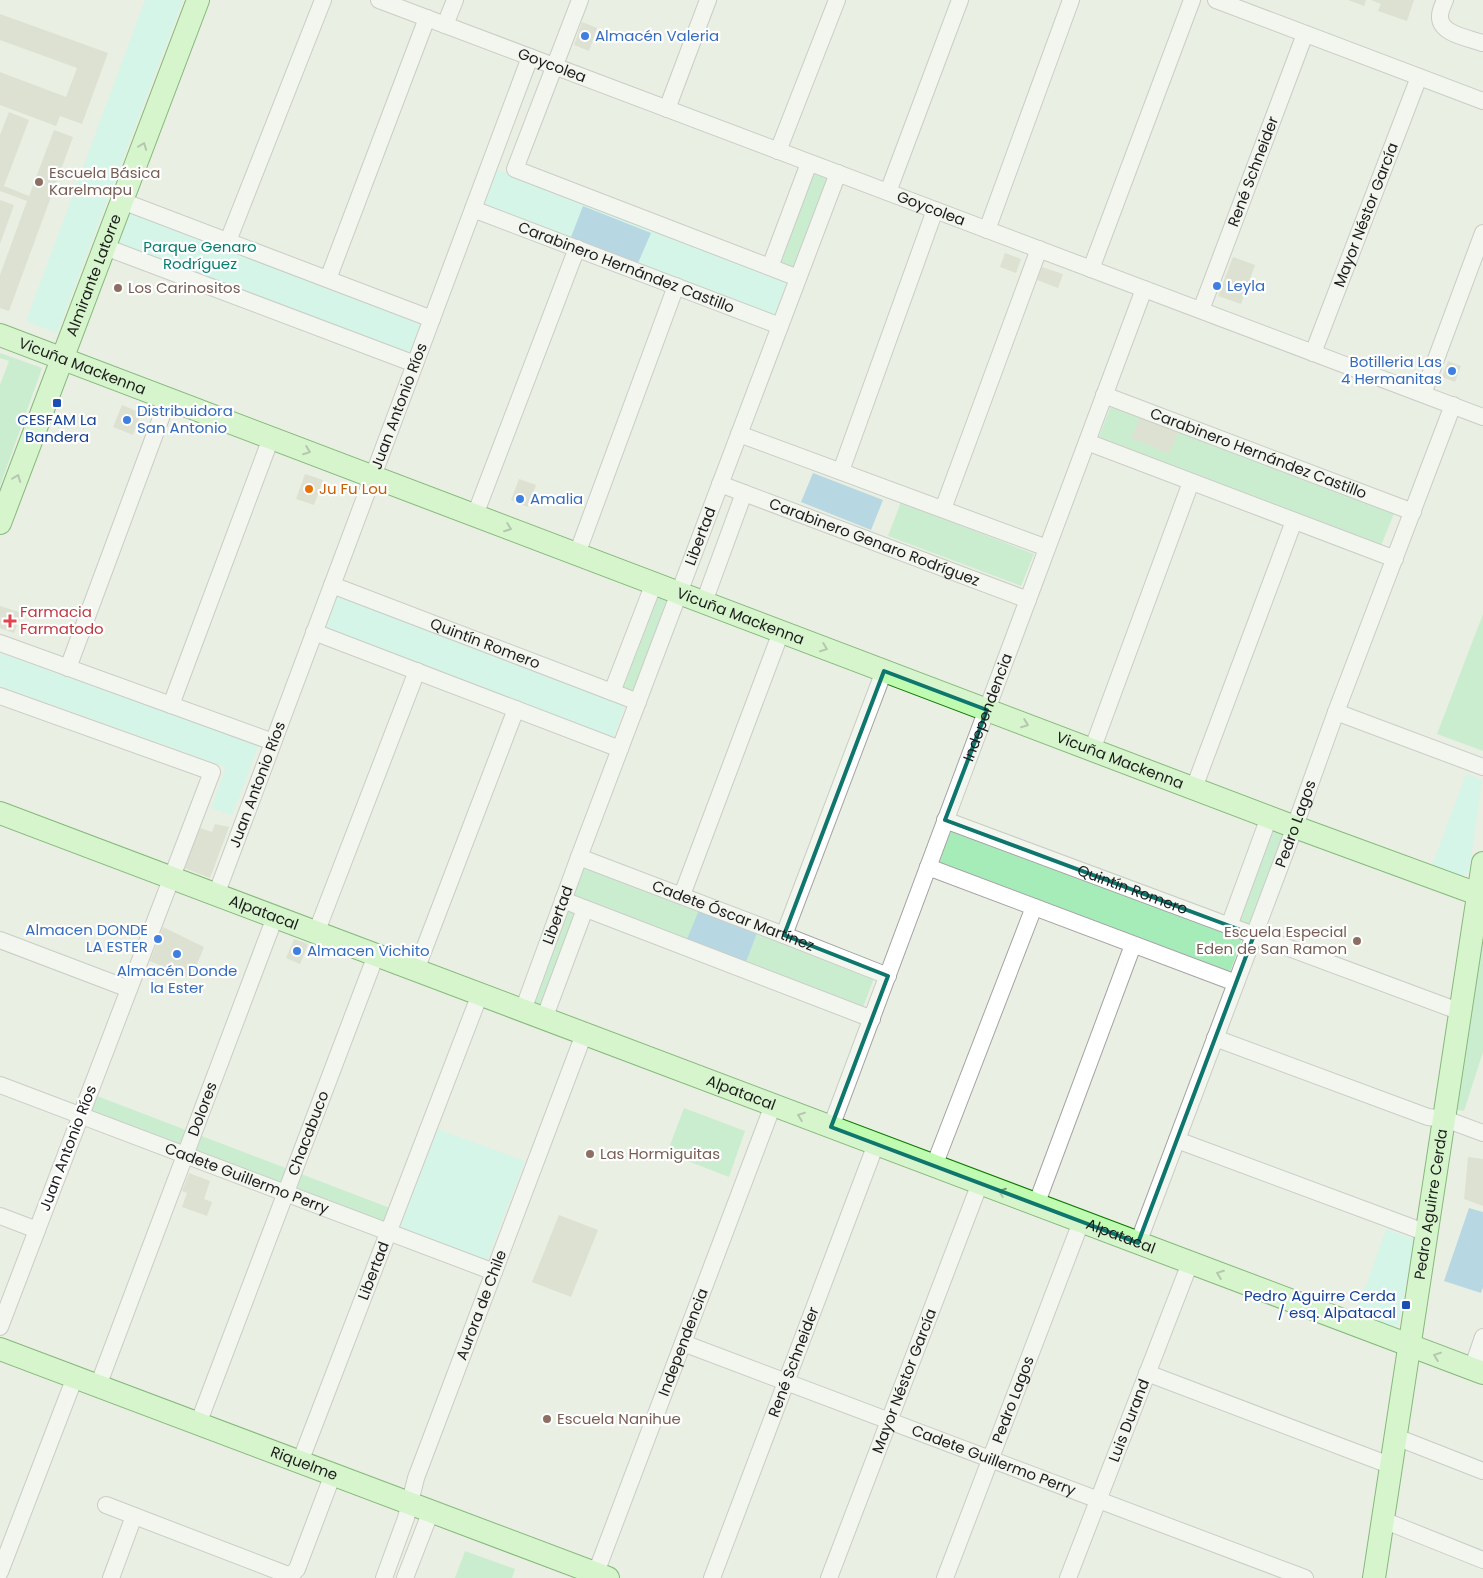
<svg xmlns="http://www.w3.org/2000/svg" width="1483" height="1578" font-family="Poppins,sans-serif">
	<style>
		.grass { fill: #a5ecb8 }
		.park { fill: #bcfcf2 }
		.pitch { fill: #7bbbe2 }
		.building { fill: #cdd1bf }
		.lines { fill: none; stroke-linecap: round; stroke-linejoin: round }
		.street-casing { stroke: #a4a4a4; stroke-width: 18 }
		.secondary-casing { stroke: #0e7700; stroke-width: 24 }
		.street { stroke: #fff; stroke-width: 16 }
		.secondary { stroke: #bffcb2; stroke-width: 22 }
		.oneway { stroke: #76986f }
		.marked { fill: none; stroke: #0f766e; stroke-width: 4; stroke-linejoin: round }
		.shop-dot { fill: #3f7fe0; stroke: #fff; stroke-width: 2 }
		.education-dot { fill: #8d6e63; stroke: #fff; stroke-width: 2 }
		.transit-dot { fill: #1a4fb4; stroke: #fff; stroke-width: 2 }
		.food-dot { fill: #e8710a; stroke: #fff; stroke-width: 2 }
		.health-dot { fill: #e0444e; stroke: #fff; stroke-width: 2 }
		.labels { text-anchor: middle; stroke-width: 4.5; stroke-linejoin: round; paint-order: stroke }
		.shop-label { font-size: 15px; fill: #366cbe; stroke: #fff; text-anchor: start }
		.street-label { font-size: 15px; fill: #1d1d1d; stroke: #fff }
		.education-label { font-size: 15px; fill: #785e54; stroke: #fff; text-anchor: start }
		.park-label { font-size: 15px; fill: #067f6e; stroke: #fff }
		.transit-label { font-size: 15px; fill: #164399; stroke: #fff }
		.food-label { font-size: 15px; fill: #c56008; stroke: #fff; text-anchor: start }
		.health-label { font-size: 15px; fill: #be3a42; stroke: #fff; text-anchor: start }
	</style>
	<rect width="100%" height="100%" fill="#e9efe2"/>
	<!-- grass -->
	<path class="grass" d="M811 169 832 178 795 271 774 263Z
		M0 353 42 368 0 486V385L9 361 0 358Z
		M1113 400 1395 511 1380 548 1099 437Z
		M901 502 1034 554 1021 586 888 536Z
		M655 593 673 600 636 695 619 689Z
		M1483 614V751L1437 734Z
		M952 828 1242 939 1229 975 939 862Z
		M1270 830 1285 835 1250 930 1235 924Z
		M583 865 874 978 862 1010 571 897Z
		M565 907 579 912 543 1010 529 1004Z
		M1483 918V1052L1464 1111 1453 1109Z
		M97 1096 390 1208 386 1227 85 1112Z
		M684 1108 745 1131 729 1177 667 1153Z
		M465 1551 515 1569 512 1578H455Z"/>
	<!-- park -->
	<path class="park" d="M145 0H183L57 333 26 321Z
		M493 168 788 282 774 317 480 205Z
		M132 210 422 319 409 355 117 245Z
		M333 593 626 704 612 740 320 628Z
		M0 653 259 744 232 815 211 808 226 767 0 686Z
		M1466 774 1482 780 1469 872 1460 877 1432 866Z
		M437 1129 525 1161 487 1260 400 1228Z
		M1386 1229 1414 1239 1399 1323 1391 1329 1356 1314Z"/>
	<!-- pitch -->
	<path class="pitch" d="M583 206 651 233 638 263 571 237Z
		M813 473 883 500 871 530 801 502Z
		M699 910 757 933 746 962 687 939Z
		M1469 1208 1483 1212V1287L1481 1293 1444 1281Z"/>
	<!-- building -->
	<path class="building" d="M1348 0H1366L1364 6Z
		M1371 0H1414L1407 21 1378 11 1381 4Z
		M0 14 108 53 82 124 60 116 56 126 0 105V72L66 97 77 68 0 40Z
		M582 22 597 28 589 51 574 45Z
		M9 112 29 120 4 186 29 196 54 130 73 137 9 311 0 308V275L27 201 0 191V135Z
		M0 200 14 205 0 244Z
		M1005 253 1021 259 1016 273 1000 267Z
		M1233 257 1255 265 1241 304 1218 296Z
		M1042 267 1063 274 1058 288 1037 280Z
		M1448 361 1461 366 1455 382 1442 377Z
		M122 405 141 413 133 435 113 427Z
		M1140 417 1178 433 1169 454 1131 438Z
		M305 474 323 480 314 505 296 499Z
		M519 479 536 485 528 507 511 500Z
		M0 606 22 613 14 633 0 628Z
		M215 824 229 827 210 878 184 868 200 828 212 832Z
		M163 927 204 947 191 979 150 961Z
		M294 939 308 944 300 964 286 958Z
		M1468 1157 1483 1159V1206L1464 1199Z
		M189 1173 210 1181 204 1199 212 1202 207 1216 182 1207 187 1193 182 1191Z
		M559 1215 598 1230 571 1297 532 1282Z"/>
	<g class="lines">
		<!-- street casing -->
		<g class="street-casing">
			<g id="street">
				<path id="s1" d="M379 0 1483 417"/>
				<path d="M580 0 515 169 798 278"/>
				<path d="M1216 0 1483 101"/>
				<path d="M1445 0C1443 5 1440 10 1440 16 1439 34 1469 38 1482 43"/>
				<path d="M445 25 455 0"/>
				<path d="M667 109 708 0"/>
				<path d="M778 151 837 0"/>
				<path d="M888 192 960 0"/>
				<path d="M122 201 432 319"/>
				<path id="s2" d="M473 209 780 326"/>
				<path d="M987 230 1071 0"/>
				<path d="M228 241 323 0"/>
				<path d="M105 247 415 364"/>
				<path d="M770 267 809 163"/>
				<path d="M1091 269 1192 0"/>
				<path d="M328 279 427 18"/>
				<path id="s3" d="M1201 310 1305 34"/>
				<path id="s4" d="M1313 353 1419 77"/>
				<path d="M1423 394 1483 233"/>
				<path id="s5" d="M1104 395 1413 512"/>
				<path d="M739 434 1047 548"/>
				<path d="M1087 442 1395 559"/>
				<path d="M841 471 935 210"/>
				<path id="s6" d="M720 484 1028 600"/>
				<path d="M943 509 1039 249"/>
				<path d="M475 515 577 248"/>
				<path d="M577 554 676 286"/>
				<path id="s7" d="M332 585 638 702"/>
				<path d="M704 602 744 493"/>
				<path d="M314 632 620 749"/>
				<path d="M0 643 273 742"/>
				<path d="M68 668 168 399"/>
				<path d="M612 692 654 583"/>
				<path d="M0 696 212 772 0 1327"/>
				<path d="M171 705 271 438"/>
				<path d="M1336 712 1483 767"/>
				<path d="M1092 750 1191 482"/>
				<path d="M1194 788 1294 521"/>
				<path id="s8" d="M945 820 1461 1012"/>
				<path id="s9" d="M579 857 784 935 888 976"/>
				<path d="M928 867 1236 983"/>
				<path id="s10" d="M216 895 530 57"/>
				<path d="M682 895 781 632"/>
				<path d="M563 900 872 1019"/>
				<path d="M1229 926 1269 817"/>
				<path d="M316 933 417 671"/>
				<path d="M784 935 884 671"/>
				<path d="M0 940 129 989"/>
				<path d="M416 970 516 709"/>
				<path id="s11" d="M523 1010 579 857 838 173"/>
				<path d="M544 1019 585 909"/>
				<path d="M1215 1038 1428 1117 1445 1119 1483 1133"/>
				<path id="s12" d="M0 1085 494 1272"/>
				<path id="s13" d="M831 1127 1144 289"/>
				<path d="M1177 1140 1427 1233"/>
				<path d="M934 1166 1034 907"/>
				<path d="M1036 1205 1133 945"/>
				<path d="M0 1216 37 1230"/>
				<path id="s14" d="M1138 1243 1290 840 1336 712 1453 405"/>
				<path id="s15" d="M683 1343 1305 1578"/>
				<path d="M1472 1369 1483 1337"/>
				<path d="M1147 1373 1392 1466"/>
				<path id="s16" d="M98 1386 275 917"/>
				<path id="s17" d="M198 1424 376 955"/>
				<path d="M1396 1437 1483 1471"/>
				<path id="s18" d="M300 1462 480 994"/>
				<path d="M106 1505 288 1575 292 1574 297 1569 333 1474"/>
				<path d="M1383 1520 1483 1560"/>
				<path d="M0 1572 75 1377"/>
				<path d="M111 1578 134 1516"/>
				<path id="s19" d="M384 1578 406 1518 416 1478 584 1034"/>
				<path d="M405 1578 431 1511"/>
				<path id="s20" d="M594 1578 773 1105"/>
				<path id="s21" d="M712 1578 876 1144"/>
				<path id="s22" d="M829 1578 980 1183"/>
				<path id="s23" d="M945 1578 1081 1222"/>
				<path id="s24" d="M1068 1578 1190 1263"/>
			</g>
		</g>
		<!-- secondary casing -->
		<g class="secondary-casing">
			<g id="secondary">
				<path id="s25" d="M0 335 1295 827 1483 896"/>
				<path id="s26" d="M0 523 198 0"/>
				<path id="s27" d="M0 813 1483 1373"/>
				<path id="s28" d="M0 1349 608 1578"/>
				<path id="s29" d="M1374 1578 1483 863"/>
			</g>
		</g>
		<!-- street -->
		<use href="#street" class="street"/>
		<!-- secondary -->
		<use href="#secondary" class="secondary"/>
	</g>
	<!-- one-way arrows -->
	<defs><path id="oneway-chevron" d="M-2-3.5L2.5 0L-2 3.5" fill="none" stroke-width="1.6" stroke-linecap="round" stroke-linejoin="round" transform="scale(1.25)"/></defs>
	<g class="oneway">
		<use href="#oneway-chevron" transform="translate(143 146) rotate(-69)"/>
		<use href="#oneway-chevron" transform="translate(307 451) rotate(21)"/>
		<use href="#oneway-chevron" transform="translate(17 478) rotate(-69)"/>
		<use href="#oneway-chevron" transform="translate(508 528) rotate(21)"/>
		<use href="#oneway-chevron" transform="translate(824 648) rotate(21)"/>
		<use href="#oneway-chevron" transform="translate(1025 724) rotate(21)"/>
		<use href="#oneway-chevron" transform="translate(801 1116) rotate(-159)"/>
		<use href="#oneway-chevron" transform="translate(1002 1192) rotate(-159)"/>
		<use href="#oneway-chevron" transform="translate(1220 1274) rotate(-159)"/>
		<use href="#oneway-chevron" transform="translate(1437 1356) rotate(-159)"/>
	</g>
	<!-- marked area -->
	<path d="M0 0H1483V1578H0ZM884 671 987 710 945 820 1254 935 1138 1243 831 1127 888 976 784 935Z" fill="#e9efe2" fill-opacity=".55" fill-rule="evenodd"/>
	<path class="marked" d="M884 671 987 710 945 820 1254 935 1138 1243 831 1127 888 976 784 935Z"/>
	<!-- markers -->
	<g class="shop-dot">
		<circle cx="585" cy="36" r="5"/>
		<circle cx="1217" cy="286" r="5"/>
		<circle cx="1452" cy="371" r="5"/>
		<circle cx="127" cy="420" r="5"/>
		<circle cx="520" cy="499" r="5"/>
		<circle cx="158" cy="939" r="5"/>
		<circle cx="297" cy="951" r="5"/>
		<circle cx="177" cy="954" r="5"/>
	</g>
	<g class="education-dot">
		<circle cx="39" cy="182" r="5"/>
		<circle cx="118" cy="288" r="5"/>
		<circle cx="1357" cy="941" r="5"/>
		<circle cx="590" cy="1154" r="5"/>
		<circle cx="547" cy="1419" r="5"/>
	</g>
	<g class="transit-dot">
		<rect x="52" y="398" width="10" height="10" rx="2.5"/>
		<rect x="1401" y="1300" width="10" height="10" rx="2.5"/>
	</g>
	<circle class="food-dot" cx="309" cy="489" r="5"/>
	<path class="health-dot" d="M7.5 613.5h5v5h5v5h-5v5h-5v-5h-5v-5h5z"/>
	<g class="labels">
		<!-- shop labels -->
		<g class="shop-label">
			<text x="595" y="41">Almacén Valeria</text>
			<text x="1227" y="291">Leyla</text>
			<text x="1442" y="367" text-anchor="end">Botilleria Las<tspan x="1442" dy="17">4 Hermanitas</tspan></text>
			<text x="137" y="416">Distribuidora<tspan x="137" dy="17">San Antonio</tspan></text>
			<text x="530" y="504">Amalia</text>
			<text x="148" y="935" text-anchor="end">Almacen DONDE<tspan x="148" dy="17">LA ESTER</tspan></text>
			<text x="307" y="956">Almacen Vichito</text>
			<text x="177" y="976" text-anchor="middle">Almacén Donde<tspan x="177" dy="17">la Ester</tspan></text>
		</g>
		<!-- street labels -->
		<g class="street-label">
			<text dy="5" stroke="none"><textPath href="#s1" startOffset="185">Goycolea</textPath></text>
			<text dy="5" stroke="none"><textPath href="#s3" startOffset="148">René Schneider</textPath></text>
			<text dy="5" stroke="none"><textPath href="#s1" startOffset="590">Goycolea</textPath></text>
			<text dy="5" stroke="none"><textPath href="#s4" startOffset="148">Mayor Néstor García</textPath></text>
			<text dy="5" stroke="none"><textPath href="#s2" startOffset="164">Carabinero Hernández Castillo</textPath></text>
			<text dy="5" stroke="none"><textPath href="#s26" startOffset="265">Almirante Latorre</textPath></text>
			<text dy="5" stroke="none"><textPath href="#s25" startOffset="88">Vicuña Mackenna</textPath></text>
			<text dy="5" stroke="none"><textPath href="#s10" startOffset="522">Juan Antonio Ríos</textPath></text>
			<text dy="5" stroke="none"><textPath href="#s5" startOffset="165">Carabinero Hernández Castillo</textPath></text>
			<text dy="5" stroke="none"><textPath href="#s11" startOffset="506">Libertad</textPath></text>
			<text dy="5" stroke="none"><textPath href="#s6" startOffset="165">Carabinero Genaro Rodríguez</textPath></text>
			<text dy="5" stroke="none"><textPath href="#s25" startOffset="792">Vicuña Mackenna</textPath></text>
			<text dy="5" stroke="none"><textPath href="#s7" startOffset="164">Quintín Romero</textPath></text>
			<text dy="5" stroke="none"><textPath href="#s13" startOffset="448">Independencia</textPath></text>
			<text dy="5" stroke="none"><textPath href="#s25" startOffset="1198">Vicuña Mackenna</textPath></text>
			<text dy="5" stroke="none"><textPath href="#s10" startOffset="118">Juan Antonio Ríos</textPath></text>
			<text dy="5" stroke="none"><textPath href="#s14" startOffset="448">Pedro Lagos</textPath></text>
			<text dy="5" stroke="none"><textPath href="#s8" startOffset="200">Quintín Romero</textPath></text>
			<text dy="5" stroke="none"><textPath href="#s27" startOffset="282">Alpatacal</textPath></text>
			<text dy="5" stroke="none"><textPath href="#s11" startOffset="101">Libertad</textPath></text>
			<text dy="5" stroke="none"><textPath href="#s9" startOffset="165">Cadete Óscar Martínez</textPath></text>
			<text dy="5" stroke="none"><textPath href="#s27" startOffset="792">Alpatacal</textPath></text>
			<text dy="5" stroke="none"><textPath href="#s16" startOffset="296">Dolores</textPath></text>
			<text dy="5" stroke="none"><textPath href="#s17" startOffset="311">Chacabuco</textPath></text>
			<text transform="translate(68 1148) rotate(-69)" y="5">Juan Antonio Ríos</text>
			<text dy="5" stroke="none"><textPath href="#s12" startOffset="264">Cadete Guillermo Perry</textPath></text>
			<text dy="5" stroke="none"><textPath href="#s29" startOffset="378">Pedro Aguirre Cerda</textPath></text>
			<text dy="5" stroke="none"><textPath href="#s27" startOffset="1198">Alpatacal</textPath></text>
			<text dy="5" stroke="none"><textPath href="#s18" startOffset="205">Libertad</textPath></text>
			<text dy="5" stroke="none"><textPath href="#s19" startOffset="290">Aurora de Chile</textPath></text>
			<text dy="5" stroke="none"><textPath href="#s20" startOffset="252">Independencia</textPath></text>
			<text dy="5" stroke="none"><textPath href="#s21" startOffset="231">René Schneider</textPath></text>
			<text dy="5" stroke="none"><textPath href="#s22" startOffset="211">Mayor Néstor García</textPath></text>
			<text dy="5" stroke="none"><textPath href="#s23" startOffset="191">Pedro Lagos</textPath></text>
			<text dy="5" stroke="none"><textPath href="#s24" startOffset="169">Luis Durand</textPath></text>
			<text dy="5" stroke="none"><textPath href="#s15" startOffset="332">Cadete Guillermo Perry</textPath></text>
			<text dy="5" stroke="none"><textPath href="#s28" startOffset="325">Riquelme</textPath></text>
		</g>
		<!-- education labels -->
		<g class="education-label">
			<text x="49" y="178">Escuela Básica<tspan x="49" dy="17">Karelmapu</tspan></text>
			<text x="128" y="293">Los Carinositos</text>
			<text x="1347" y="937" text-anchor="end">Escuela Especial<tspan x="1347" dy="17">Eden de San Ramon</tspan></text>
			<text x="600" y="1159">Las Hormiguitas</text>
			<text x="557" y="1424">Escuela Nanihue</text>
		</g>
		<!-- park labels -->
		<g class="park-label">
			<text x="200" y="252">Parque Genaro<tspan x="200" dy="17">Rodríguez</tspan></text>
		</g>
		<!-- transit labels -->
		<g class="transit-label">
			<text x="57" y="425">CESFAM La<tspan x="57" dy="17">Bandera</tspan></text>
			<text x="1396" y="1301" text-anchor="end">Pedro Aguirre Cerda<tspan x="1396" dy="17">/ esq. Alpatacal</tspan></text>
		</g>
		<!-- food labels -->
		<g class="food-label">
			<text x="319" y="494">Ju Fu Lou</text>
		</g>
		<!-- health labels -->
		<g class="health-label">
			<text x="20" y="617">Farmacia<tspan x="20" dy="17">Farmatodo</tspan></text>
		</g>
	</g>
</svg>
